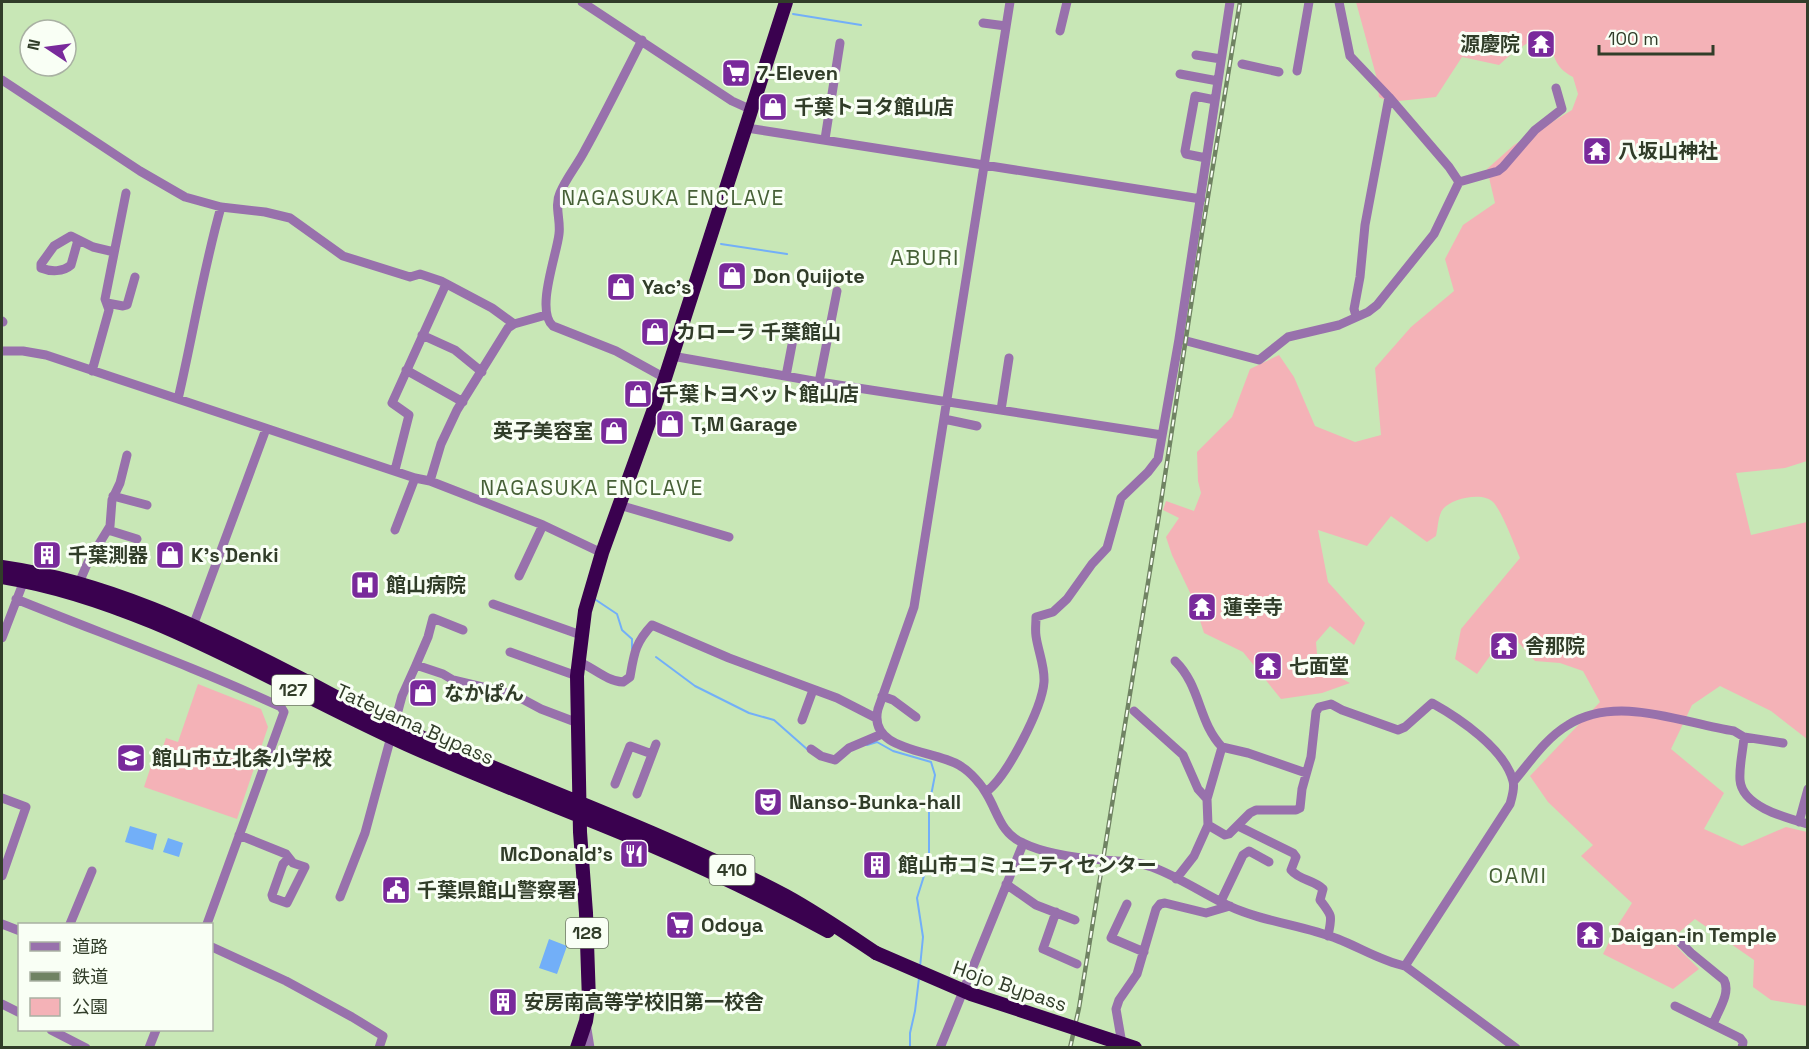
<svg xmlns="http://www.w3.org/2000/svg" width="1809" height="1049" font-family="'Space Grotesk','Noto Sans JP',sans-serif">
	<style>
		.green { fill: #f4b2b7 }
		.water { fill: #72aff8 }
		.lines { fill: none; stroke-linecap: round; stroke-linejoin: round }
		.stream { stroke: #72aff8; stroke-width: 2 }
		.minor { stroke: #9871ac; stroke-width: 9 }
		.highway { stroke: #3a014f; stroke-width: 14 }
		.rail-casing { stroke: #708363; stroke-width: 4.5 }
		.rail { stroke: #f9fff5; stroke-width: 2; stroke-dasharray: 7; stroke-linecap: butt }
		.highway-bridge { stroke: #3a014f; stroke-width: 14 }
		.labels { text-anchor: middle; stroke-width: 6; stroke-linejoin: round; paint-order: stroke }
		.shield { fill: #f9fff5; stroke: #6d7766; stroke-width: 1.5 }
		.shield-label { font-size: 18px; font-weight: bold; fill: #313d29 }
		.poi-label { font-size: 20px; font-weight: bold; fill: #313d29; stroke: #f9fff5; text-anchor: start }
		.street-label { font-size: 20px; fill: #313d29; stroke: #f9fff5 }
		.neighbourhood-label { font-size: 21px; letter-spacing: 1.5px; fill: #466036; stroke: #f9fff5 }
		.quarter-label { font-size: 22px; letter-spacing: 1.5px; fill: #466036; stroke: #f9fff5 }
	</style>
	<rect width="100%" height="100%" fill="#c8e7b6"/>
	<!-- green -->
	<path class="green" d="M1356 2H1807V461L1785 468 1736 473 1751 535 1807 522V739L1771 711 1720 686 1692 705 1671 749 1724 793 1704 829 1742 846 1786 827 1807 832V1006L1771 1000 1753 987 1754 960 1695 919 1670 940 1699 969 1673 989 1603 954 1616 928 1632 903 1581 856 1593 845 1548 802 1530 776 1600 702 1583 671 1560 663 1535 661 1508 631 1477 674 1455 659 1461 629 1520 558C1514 544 1503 514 1494 503 1484 491 1452 498 1443 509 1438 515 1438 528 1436 536L1427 542 1391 516 1367 546 1318 530 1328 582 1365 623 1354 645 1330 626 1316 642 1318 666 1350 683 1322 693 1281 699 1243 652 1204 633 1193 599 1172 555 1166 537 1179 518 1163 510 1166 501 1194 511 1201 493 1198 481 1197 452 1232 417 1250 369 1279 355 1294 377 1315 426 1355 442 1381 435 1375 368 1411 327 1454 291 1445 259 1463 225 1495 203 1487 169 1514 145 1572 110 1578 94 1573 77C1552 66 1555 54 1547 34 1528 41 1514 51 1499 65L1462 57 1436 97 1390 102 1379 97 1377 79Z
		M198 684 261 709 268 727 237 819 144 787 156 751 161 752 166 738 178 742Z"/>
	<!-- water -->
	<path class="water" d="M130 826 157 834 153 850 125 842Z
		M168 838 183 843 179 857 163 852Z
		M549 939 567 946 557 974 539 968Z"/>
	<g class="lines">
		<!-- stream -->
		<path class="stream" d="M793 14 861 25
			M721 244 787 254
			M596 600 617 614 622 630 632 639V649
			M656 657 695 686 749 713 774 720 808 750
			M867 745 877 742 893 751 931 762 935 775 929 806V860L917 898 923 937 920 967
			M910 1048V1033L915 1011 919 978"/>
		<!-- minor -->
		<path class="minor" d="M582 2 732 101 752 110
			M1010 2 914 607 878 709C867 753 937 749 962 767 970 772 981 784 986 793 998 812 1000 833 1023 843 1045 854 1078 858 1103 860 1119 861 1136 861 1152 867 1179 877 1204 894 1229 906 1263 922 1303 925 1338 939 1361 948 1381 961 1405 966L1516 1048
			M983 23 1006 26
			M1060 31 1067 2
			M642 40C623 77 605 114 585 150 578 164 566 178 560 193 554 206 561 220 559 234 557 254 535 311 553 326L616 351 665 378
			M1196 55 1221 59
			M1242 64 1279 72
			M1297 71 1309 2
			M1180 74 1218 81
			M2 80 140 171 185 197 221 207 265 212 290 218 343 256 410 277 420 274 441 281 492 308 514 324 546 315
			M747 128 1201 199
			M825 139 840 43
			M1206 158 1186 154 1185 151 1195 96 1215 100
			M1459 182 1498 171 1503 167 1535 130 1562 109 1556 88
			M78 240 71 265C63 272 51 272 41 268V264L54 246 71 236 93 247 114 252
			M107 303 123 306 127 305 135 277
			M1356 316 1354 309 1360 277 1365 225 1389 97
			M2 321 3 322
			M422 335 455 350 482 372
			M1179 339 1259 360 1288 337 1339 325 1368 312 1377 305 1434 234 1459 182 1449 167 1389 97 1350 56 1339 2
			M2 351H23L46 355 415 478 430 481 543 525 602 553
			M672 356 819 382 1162 435
			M406 370 463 402
			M92 371 109 310 105 299 126 193
			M786 376 795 329
			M819 382 837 291
			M178 399C193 335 203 270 221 207
			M1001 410 1009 358
			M944 419 977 426
			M395 470 409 415 392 403 446 284
			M430 481 441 444 457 410 508 328 514 324
			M113 496 147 505
			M619 505 729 537
			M108 530 137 539
			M395 530 415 478
			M519 576 543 525
			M79 583 88 562 110 526 112 500 120 483 127 455
			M16 599C105 635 195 667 281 707L284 712 207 924
			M493 604 581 635
			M193 626 266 429
			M463 630 433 618 428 637 416 665 443 674 453 680 513 694 541 709 578 723
			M2 638 25 578
			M510 652 577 676
			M577 661C593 667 606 681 623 682L630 677C634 654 635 643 652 625L729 658 837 698 876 718
			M1175 661C1201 686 1198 722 1222 747L1248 753 1306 773
			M882 696 893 700 916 717
			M1134 711 1183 755 1198 789 1207 799
			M802 720 813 690
			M1744 737C1743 751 1739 766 1740 780 1742 807 1787 818 1808 824
			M811 749 821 756 835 760 849 748 882 734
			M1514 781C1530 762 1546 738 1568 725 1617 694 1682 723 1734 731L1744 737 1783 743
			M615 784 630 746 652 754
			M986 792C1007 777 1042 708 1044 682 1045 666 1038 651 1036 636 1035 630 1036 624 1036 617L1053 612 1067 599 1092 564 1107 548 1121 498 1148 472 1158 459 1179 339 1230 2
			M637 794 656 744
			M2 798 26 807 2 876
			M1799 822 1808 789
			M1208 825 1225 835 1229 834 1250 813 1256 810H1296L1300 808 1302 789 1311 757 1316 712 1319 707 1331 704 1342 710 1398 730 1405 727 1432 703C1459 718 1505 749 1513 781 1515 788 1512 797 1510 804L1405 966
			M1238 826 1293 853 1296 857 1291 870C1299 880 1314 880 1323 889L1320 900C1333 917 1332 915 1328 936
			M239 835 286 854 293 863 305 867 287 903 273 898 272 895 283 864 289 858
			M1176 879 1194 856 1208 825 1207 799 1222 747
			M1006 884 1036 905 1075 920
			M340 897 365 833 402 696 416 665
			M1221 901 1243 855 1249 851 1269 862
			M1127 904 1111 938 1144 952
			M1056 912 1043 949 1077 964
			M2 924 20 931
			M70 924 92 871
			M1677 939 1691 953 1724 980C1731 993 1718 1011 1713 1024
			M212 947 286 981 352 1017 383 1036 379 1048
			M2 1004 20 1013
			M1675 1006 1740 1038 1743 1042 1742 1048
			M586 1023 590 1048
			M51 1030 86 1048
			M1119 1046 1121 1038 1116 1009 1119 1000 1137 974 1156 909 1160 904 1165 903 1206 913 1230 906
			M149 1048 156 1030
			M940 1048 1023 844"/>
		<!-- highway -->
		<path class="highway" d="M2 567C107 582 200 627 294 675 324 690 353 707 384 721 517 781 657 828 786 896 817 913 846 933 876 953
			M2 577C147 601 273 684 406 744 486 780 568 810 648 844 709 870 769 899 828 931
			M577 1048 586 1021 589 1001 586 913 580 832 577 676 585 611 602 553 665 378 786 2"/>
		<!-- rail casing -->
		<g class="rail-casing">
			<path id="rail" d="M1070 1048 1079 1008 1159 515 1202 233 1240 2"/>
		</g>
		<!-- rail -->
		<use href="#rail" class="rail"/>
		<!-- highway-bridge -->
		<path class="highway-bridge" d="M876 953 971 994 1135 1048"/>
	</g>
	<!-- icons -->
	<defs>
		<g id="temple-square" transform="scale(1.5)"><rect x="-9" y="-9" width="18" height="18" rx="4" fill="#792a9b" stroke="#f9fff5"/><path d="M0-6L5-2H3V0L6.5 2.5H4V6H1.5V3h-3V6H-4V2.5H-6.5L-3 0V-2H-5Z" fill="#fff"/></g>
		<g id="supermarket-square" transform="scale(1.5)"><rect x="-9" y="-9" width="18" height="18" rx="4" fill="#792a9b" stroke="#f9fff5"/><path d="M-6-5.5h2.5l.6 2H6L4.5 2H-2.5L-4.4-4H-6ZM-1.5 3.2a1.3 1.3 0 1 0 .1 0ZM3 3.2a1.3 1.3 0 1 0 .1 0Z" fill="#fff"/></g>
		<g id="shop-square" transform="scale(1.5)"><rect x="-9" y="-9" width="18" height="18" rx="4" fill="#792a9b" stroke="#f9fff5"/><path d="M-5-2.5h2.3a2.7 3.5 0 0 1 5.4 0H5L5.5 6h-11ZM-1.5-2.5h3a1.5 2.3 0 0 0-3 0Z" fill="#fff"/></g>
		<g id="building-square" transform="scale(1.5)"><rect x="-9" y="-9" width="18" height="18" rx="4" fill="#792a9b" stroke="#f9fff5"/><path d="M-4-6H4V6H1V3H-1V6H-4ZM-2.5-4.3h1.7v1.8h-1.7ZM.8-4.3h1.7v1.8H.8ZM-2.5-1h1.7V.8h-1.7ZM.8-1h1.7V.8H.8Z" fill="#fff"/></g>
		<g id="hospital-square" transform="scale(1.5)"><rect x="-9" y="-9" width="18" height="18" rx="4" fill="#792a9b" stroke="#f9fff5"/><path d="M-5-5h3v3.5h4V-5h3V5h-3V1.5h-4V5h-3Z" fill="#fff"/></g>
		<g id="school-square" transform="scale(1.5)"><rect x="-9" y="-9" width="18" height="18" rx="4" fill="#792a9b" stroke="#f9fff5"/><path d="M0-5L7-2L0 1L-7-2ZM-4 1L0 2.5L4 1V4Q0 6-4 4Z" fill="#fff"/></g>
		<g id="theatre-square" transform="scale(1.5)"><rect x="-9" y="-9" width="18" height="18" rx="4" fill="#792a9b" stroke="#f9fff5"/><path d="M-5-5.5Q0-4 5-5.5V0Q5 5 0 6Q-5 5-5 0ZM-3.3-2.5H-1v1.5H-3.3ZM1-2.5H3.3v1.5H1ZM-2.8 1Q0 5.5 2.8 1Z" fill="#fff"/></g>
		<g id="restaurant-square" transform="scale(1.5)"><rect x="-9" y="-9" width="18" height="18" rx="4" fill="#792a9b" stroke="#f9fff5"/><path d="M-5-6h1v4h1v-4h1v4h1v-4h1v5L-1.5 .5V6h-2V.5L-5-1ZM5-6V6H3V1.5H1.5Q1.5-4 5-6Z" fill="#fff"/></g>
		<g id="civic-square" transform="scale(1.5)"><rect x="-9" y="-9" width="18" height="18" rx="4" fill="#792a9b" stroke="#f9fff5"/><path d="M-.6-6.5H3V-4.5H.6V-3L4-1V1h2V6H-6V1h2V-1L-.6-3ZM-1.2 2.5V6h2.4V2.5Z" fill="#fff"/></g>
	</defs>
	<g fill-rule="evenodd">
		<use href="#temple-square" x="1541" y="44"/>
		<use href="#supermarket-square" x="736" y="73"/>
		<use href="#shop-square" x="773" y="107"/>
		<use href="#temple-square" x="1597" y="151"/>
		<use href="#shop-square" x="732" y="276"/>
		<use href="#shop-square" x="621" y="287"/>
		<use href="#shop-square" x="655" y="332"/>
		<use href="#shop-square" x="638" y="394"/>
		<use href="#shop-square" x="670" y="424"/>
		<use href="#shop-square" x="614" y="431"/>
		<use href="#building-square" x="47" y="555"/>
		<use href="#shop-square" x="170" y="555"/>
		<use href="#hospital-square" x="365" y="585"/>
		<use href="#temple-square" x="1202" y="607"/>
		<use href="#temple-square" x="1504" y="646"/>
		<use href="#temple-square" x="1268" y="666"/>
		<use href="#shop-square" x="423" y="693"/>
		<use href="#school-square" x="131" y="758"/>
		<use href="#theatre-square" x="768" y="802"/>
		<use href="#restaurant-square" x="634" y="854"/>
		<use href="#building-square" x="877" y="865"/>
		<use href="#civic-square" x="396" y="890"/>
		<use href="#supermarket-square" x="680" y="925"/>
		<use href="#temple-square" x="1590" y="935"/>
		<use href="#building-square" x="503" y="1002"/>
	</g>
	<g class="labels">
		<!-- shield labels -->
		<g class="shield">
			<rect x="272" y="675" width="42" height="30" rx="4.5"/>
			<rect x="709.5" y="855" width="45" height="30" rx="4.5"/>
			<rect x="566" y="918" width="42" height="30" rx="4.5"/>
		</g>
		<g class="shield-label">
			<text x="293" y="696">127</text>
			<text x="732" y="876">410</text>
			<text x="587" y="939">128</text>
		</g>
		<!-- poi labels -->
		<g class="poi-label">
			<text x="1520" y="51" text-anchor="end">源慶院</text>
			<text x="757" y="80">7-Eleven</text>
			<text x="794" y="114">千葉トヨタ館山店</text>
			<text x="1618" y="158">八坂山神社</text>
			<text x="753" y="283">Don Quijote</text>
			<text x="642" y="294">Yac's</text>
			<text x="676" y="339">カローラ 千葉館山</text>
			<text x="659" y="401">千葉トヨペット館山店</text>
			<text x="691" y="431">T,M Garage</text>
			<text x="593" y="438" text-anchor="end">英子美容室</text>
			<text x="68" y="562">千葉測器</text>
			<text x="191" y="562">K's Denki</text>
			<text x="386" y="592">館山病院</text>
			<text x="1223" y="614">蓮幸寺</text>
			<text x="1525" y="653">舎那院</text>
			<text x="1289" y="673">七面堂</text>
			<text x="444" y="700">なかぱん</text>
			<text x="152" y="765">館山市立北条小学校</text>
			<text x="789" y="809">Nanso-Bunka-hall</text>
			<text x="613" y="861" text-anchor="end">McDonald's</text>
			<text x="898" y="872">館山市コミュニティセンター</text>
			<text x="417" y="897">千葉県館山警察署</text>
			<text x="701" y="932">Odoya</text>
			<text x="1611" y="942">Daigan-in Temple</text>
			<text x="524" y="1009">安房南高等学校旧第一校舎</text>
		</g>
		<!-- street labels -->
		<g class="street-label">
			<text transform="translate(415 724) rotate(24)" y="7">Tateyama Bypass</text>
			<text transform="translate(1010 986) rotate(19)" y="7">Hojo Bypass</text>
		</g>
		<!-- neighbourhood labels -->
		<g class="neighbourhood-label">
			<text x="673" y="205">NAGASUKA ENCLAVE</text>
			<text x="592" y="495">NAGASUKA ENCLAVE</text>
		</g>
		<!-- quarter labels -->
		<g class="quarter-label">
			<text x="925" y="265">ABURI</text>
			<text x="1518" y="883">OAMI</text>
		</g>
	</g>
	<!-- border -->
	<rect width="1809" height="1049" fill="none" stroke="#313d29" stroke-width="6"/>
	<!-- legend -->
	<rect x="18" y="923" width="195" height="108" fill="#f9fff5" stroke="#a9b1a3" stroke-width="1.5"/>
	<rect x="30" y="942" width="30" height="9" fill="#9871ac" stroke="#a9b1a3" stroke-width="1.5"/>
	<text x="72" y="953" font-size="18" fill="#313d29">道路</text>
	<rect x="30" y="972" width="30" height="9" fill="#708363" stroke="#a9b1a3" stroke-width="1.5"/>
	<text x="72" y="983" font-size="18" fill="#313d29">鉄道</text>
	<rect x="30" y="998" width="30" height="18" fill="#f4b2b7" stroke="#a9b1a3" stroke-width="1.5"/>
	<text x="72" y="1013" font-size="18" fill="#313d29">公園</text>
	<!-- north arrow -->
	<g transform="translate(48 48) rotate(283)"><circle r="28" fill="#f9fff5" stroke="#a9b1a3" stroke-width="1.5"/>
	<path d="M0-4.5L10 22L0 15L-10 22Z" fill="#792a9b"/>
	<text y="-9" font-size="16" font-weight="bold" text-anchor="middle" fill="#313d29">N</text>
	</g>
	<!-- scale -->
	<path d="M1599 45v9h114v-9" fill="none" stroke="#313d29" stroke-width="3"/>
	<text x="1608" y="45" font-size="18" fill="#313d29" stroke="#f9fff5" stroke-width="4.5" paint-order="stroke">100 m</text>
</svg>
